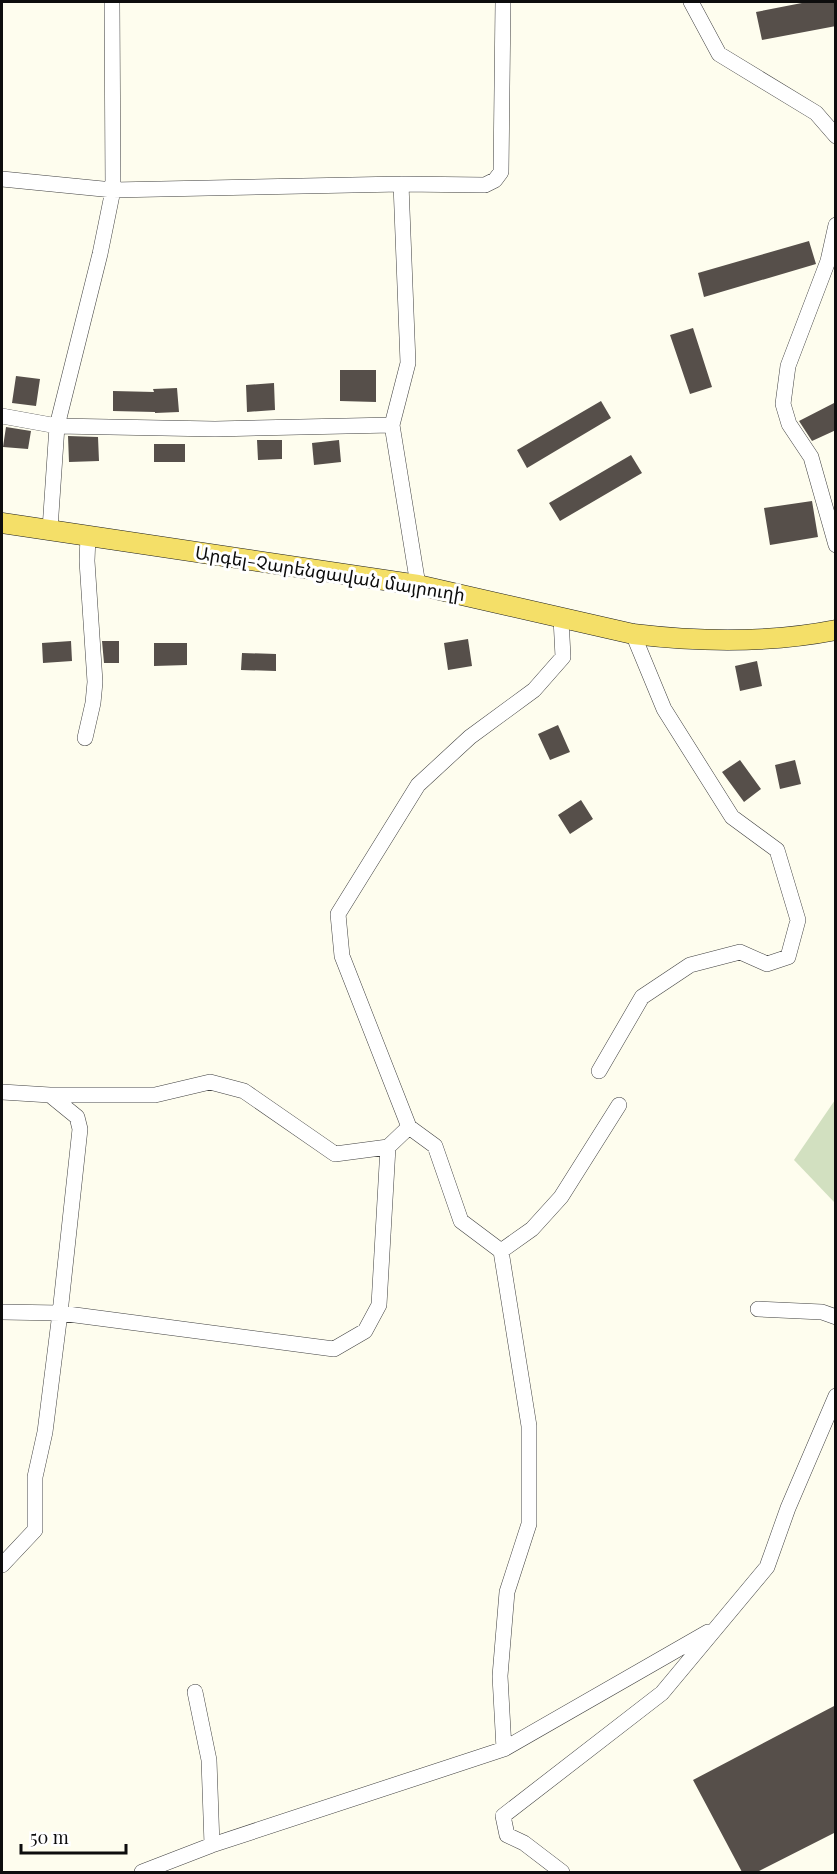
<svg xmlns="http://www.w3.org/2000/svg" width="837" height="1874" font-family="'Playfair Display','Noto Sans Armenian',serif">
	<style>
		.cemetery { fill: #d2e0c0 }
		.building { fill: #564f4a }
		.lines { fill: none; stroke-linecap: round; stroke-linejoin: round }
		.minor-casing { stroke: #404040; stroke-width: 16 }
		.major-casing { stroke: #1e1e1e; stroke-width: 21 }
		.minor { stroke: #fff; stroke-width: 15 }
		.major { stroke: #f4df68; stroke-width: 20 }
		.labels { text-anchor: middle; stroke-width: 6; stroke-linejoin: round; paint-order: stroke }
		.street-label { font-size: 18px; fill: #0d0d0d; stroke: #fff }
	</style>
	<rect width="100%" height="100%" fill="#fefdee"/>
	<!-- cemetery -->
	<path class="cemetery" d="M835 1100V1203L794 1160Z"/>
	<!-- building -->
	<path class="building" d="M807 2H836V26L762 40 756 12Z
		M809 241 816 264 704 297 698 273Z
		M693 328 712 387 690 394 670 335Z
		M340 370H376V402L340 401Z
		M16 376 40 379 36 406 12 403Z
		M274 383 275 410 247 412 246 385Z
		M177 388 179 412 155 413V412L113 411V391L154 392 153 389Z
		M601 401 611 418 527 468 517 450Z
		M836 402V430L812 441 799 421Z
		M6 427 31 431 28 449 3 447Z
		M68 436 98 437 99 461 69 462Z
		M257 440H282V459L258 460Z
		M339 440 341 462 314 465 312 443Z
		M154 444H185V462H154Z
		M631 455 642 473 560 521 549 503Z
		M812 501 818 537 770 545 764 508Z
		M468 639 472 666 448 670 444 643Z
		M71 641 72 661 43 663 42 643Z
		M102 641H119V663H104Z
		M154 643H187V665L154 666Z
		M242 653 276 654V671L241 670Z
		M757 661 762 686 740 691 735 666Z
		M558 725 570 752 550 760 538 734Z
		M740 760 761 789 744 802 722 772Z
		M795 760 801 784 780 789 775 765Z
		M581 800 593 819 570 834 558 815Z
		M836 1705V1832L757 1872H742L693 1780Z"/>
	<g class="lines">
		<!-- minor casing -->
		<g class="minor-casing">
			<path id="minor" d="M691 2 719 54 816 113 836 136
				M2 179 113 190 401 184 485 185 495 180 501 172 503 2
				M401 184 408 363 392 425 418 585
				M836 225 828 261 788 366 783 404 789 424 811 457 836 545
				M2 416 57 426 215 429 392 425
				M50 529 57 426 100 254 113 190 112 2
				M85 738 93 703 95 682 87 561 88 536
				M599 1071 642 997 690 965 740 952 767 964 788 957 798 920 777 850 732 817 664 709 633 634
				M2 1092 50 1095H155L210 1082 244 1091 335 1154 388 1147 409 1127
				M501 1251 532 1229 561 1197 619 1105
				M758 1309 822 1312 836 1317
				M2 1312 60 1313 334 1349 365 1331 379 1305 388 1147
				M2 1565 35 1530V1477L45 1432 60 1313 80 1129 77 1117 50 1095
				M195 1692 209 1760 212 1845
				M504 1749 500 1676 507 1592 529 1524V1426L501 1251 461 1221 435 1146 409 1127 342 956 338 914 418 785 470 737 534 690 563 657 561 618
				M142 1872 212 1845 504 1749 708 1632
				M562 1872 524 1843 507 1835 503 1816 662 1693 767 1567 788 1508 836 1396"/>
		</g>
		<!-- major casing -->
		<g class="major-casing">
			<path id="major" d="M2 523 418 585 633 634C700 642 770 643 836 630"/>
		</g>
		<!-- minor -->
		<use href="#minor" class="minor"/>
		<!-- major -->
		<use href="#major" class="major"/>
	</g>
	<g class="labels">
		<!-- street labels -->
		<g class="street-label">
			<text transform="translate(330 574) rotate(9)" y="6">Արգել-Չարենցավան մայրուղի</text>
		</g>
	</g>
	<!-- border -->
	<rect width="837" height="1874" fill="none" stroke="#0d0d0d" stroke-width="6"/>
	<!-- scale -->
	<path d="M21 1844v9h105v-9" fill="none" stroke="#0d0d0d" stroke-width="3"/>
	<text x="30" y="1844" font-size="18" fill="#0d0d0d" stroke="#ffffff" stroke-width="4.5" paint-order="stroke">50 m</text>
</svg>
